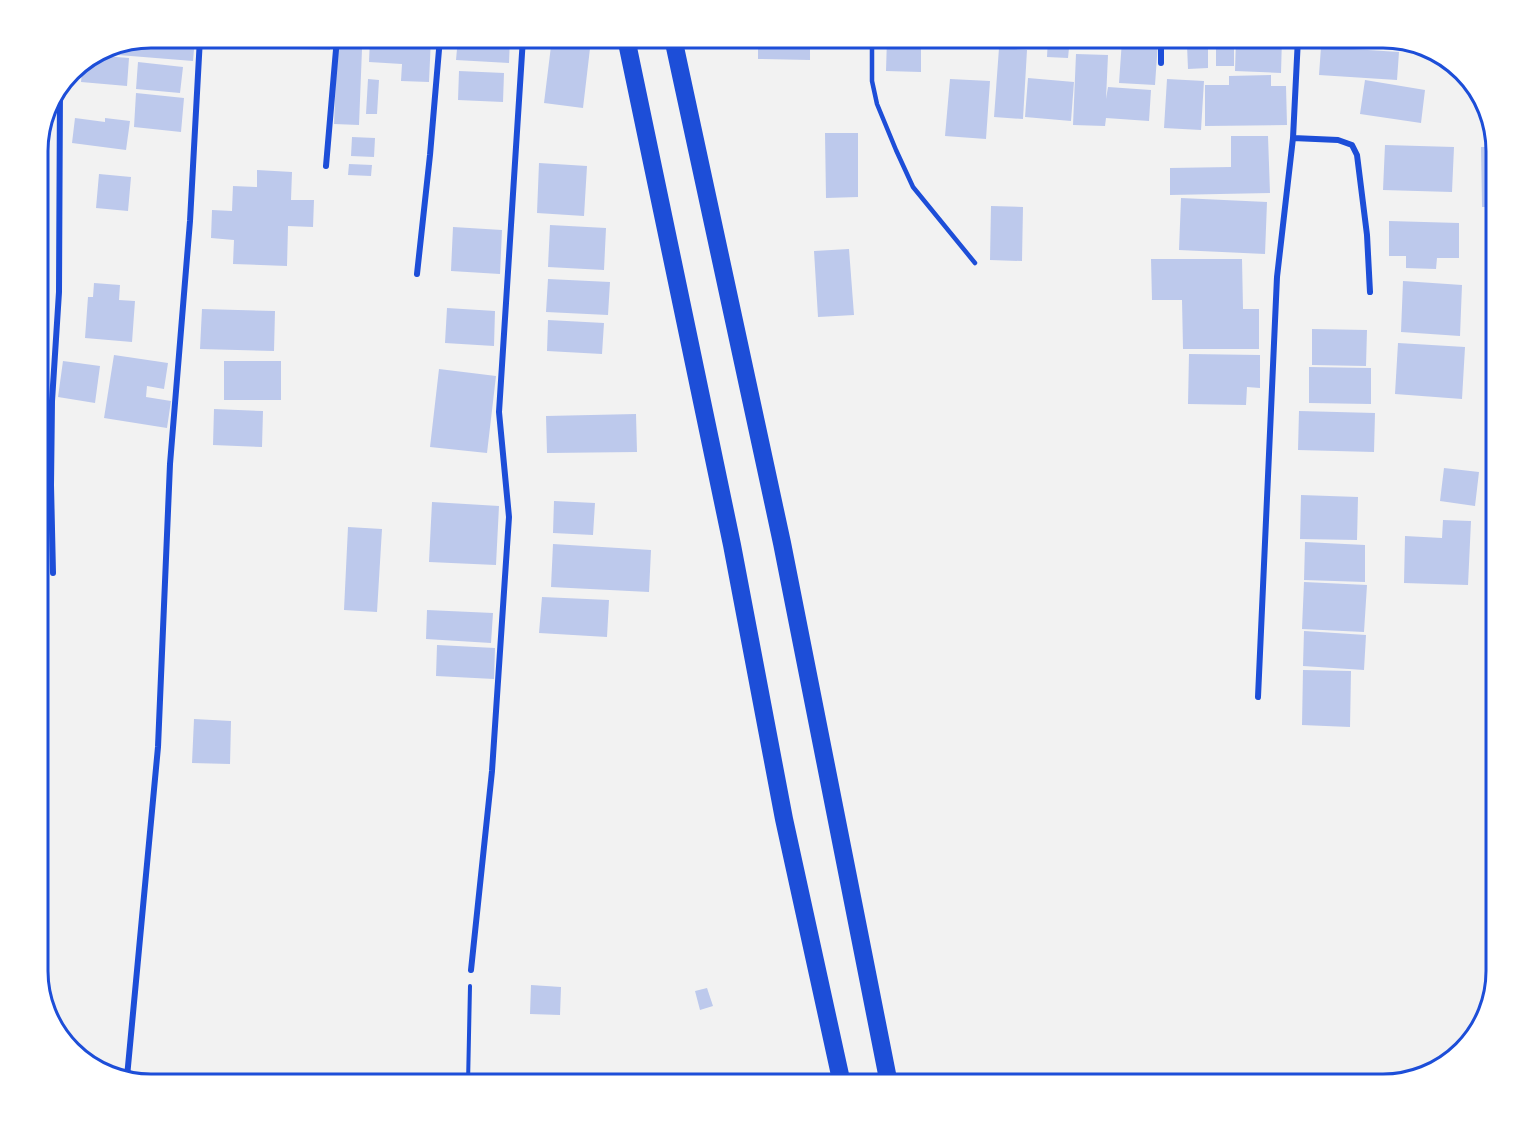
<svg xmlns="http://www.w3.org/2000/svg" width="1534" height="1122" font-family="'Public Sans',sans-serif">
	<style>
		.building { fill: #bdc9ec }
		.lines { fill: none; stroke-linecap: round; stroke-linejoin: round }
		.path { stroke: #1d4ed8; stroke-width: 4 }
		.service { stroke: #1d4ed8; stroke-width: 4.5 }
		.minor { stroke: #1d4ed8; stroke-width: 6 }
		.motorway { stroke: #1d4ed8; stroke-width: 18 }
		.rim { fill: none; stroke: #1d4ed8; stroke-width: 3 }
	</style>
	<rect width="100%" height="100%" fill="#f2f2f2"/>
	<!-- building -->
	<path class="building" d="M151 38H195L193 61 106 54Z
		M298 38H331L330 50 298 49Z
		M370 38H431L429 82 401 81 402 64 369 62Z
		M458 38H510L509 63 456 60Z
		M552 38H569L591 40 583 108 544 103Z
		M758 38H810V60L758 59Z
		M887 38H921V72L886 71Z
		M1048 38H1070L1068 58 1047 57Z
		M1216 38H1234V66H1216Z
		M1236 38H1282L1281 73 1235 71Z
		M1324 38H1378L1377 48 1324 45Z
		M1122 40 1158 42 1155 85 1119 83Z
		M1208 44V68L1188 69 1187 45Z
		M1321 47 1399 52 1397 80 1319 75Z
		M337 48 362 49 359 125 334 124Z
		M999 48 1027 50 1023 119 994 117Z
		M1076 54 1108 55 1106 99 1108 87 1151 90 1149 121 1106 118 1105 126 1073 125Z
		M103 56 129 58 127 86 81 82 83 63Z
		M138 62 183 67 180 93 136 89Z
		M459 71 504 73 503 102 458 100Z
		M1271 75V86H1286L1287 125 1205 126V85H1229V76Z
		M1028 78 1074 82 1071 121 1025 117Z
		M368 79 379 80 377 114H366Z
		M950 79 990 81 986 139 945 136Z
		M1167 79 1204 81 1201 130 1164 128Z
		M1365 80 1425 90 1421 123 1360 114Z
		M136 93 184 98 181 132 134 127Z
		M51 98 49 132 41 131 49 101Z
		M75 118 105 122V118L130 121 126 150 72 143Z
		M825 133H858V197L826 198Z
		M1231 136H1268L1270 193 1170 195V168L1231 167Z
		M352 137 375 138 374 157 351 156Z
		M1385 145 1454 147 1452 192 1383 190Z
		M1481 147H1496V207H1482Z
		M539 163 587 166 584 216 537 213Z
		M349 164 372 165 371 176 348 175Z
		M257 170 292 172 291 200H314L313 227 288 226 287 266 233 264 234 240 211 238 212 210 232 211 233 186 257 187Z
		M99 174 131 177 128 211 96 208Z
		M1181 198 1267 202 1265 254 1179 250Z
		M991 206 1023 207 1022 261 990 260Z
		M1389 221 1459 223V258H1437L1436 269 1406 268V256H1389Z
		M550 225 606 228 604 270 548 267Z
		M38 226 45 227 42 262H38Z
		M453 227 502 230 500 274 451 271Z
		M849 249 854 315 818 317 814 251Z
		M1151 259H1242L1243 309H1259V349H1183L1182 300H1152Z
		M38 268H45V295H38Z
		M548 279 610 282 608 315 546 312Z
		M1403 281 1462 285 1460 336 1401 332Z
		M94 283 120 285 119 300 135 301 132 342 85 338 88 297H93Z
		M447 308 495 311 494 346 445 343Z
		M202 309 275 311 274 351 200 349Z
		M548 320 604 323 602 354 547 351Z
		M1312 329 1367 330 1366 366 1312 365Z
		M1398 343 1465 347 1462 399 1395 394Z
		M1189 354 1260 355V388L1247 387 1246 405 1188 404Z
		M114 355 168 363 164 389 147 386 146 397 171 401 167 428 104 418Z
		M63 361 100 366 95 403 58 397Z
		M224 361H281V400H224Z
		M1309 367 1371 368V404L1309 403Z
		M439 369 496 376 487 453 430 447Z
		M214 409 263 411 262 447 213 445Z
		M1299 411 1375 413 1374 452 1298 450Z
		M636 414 637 452 547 453 546 416Z
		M38 426H44V463H38Z
		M1444 468 1479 472 1475 506 1440 501Z
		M1301 495 1358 497 1357 540 1300 539Z
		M554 501 595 503 593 535 553 533Z
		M432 502 499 506 496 565 429 562Z
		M1443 520 1471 521 1468 585 1404 583 1405 536 1442 538Z
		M348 527 382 529 377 612 344 610Z
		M1305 542 1365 545V582L1304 580Z
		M553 544 651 550 649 592 551 587Z
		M1304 582 1367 585 1364 632 1302 629Z
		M542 597 609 600 607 637 539 633Z
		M427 610 493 613 491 643 426 639Z
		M1304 631 1366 635 1364 670 1303 666Z
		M437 645 495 648 494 679 436 676Z
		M1303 670 1351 671 1350 727 1302 725Z
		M194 719 231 721 230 764 192 763Z
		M531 985 561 987 560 1015 530 1014Z
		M707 988 713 1006 700 1010 695 991Z"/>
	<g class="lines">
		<!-- path -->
		<path class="path" d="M468 1084 470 986"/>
		<!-- service -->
		<path class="service" d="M872 38V81L877 104 896 150 913 187 975 263"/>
		<!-- minor -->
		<path class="minor" d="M1002 44 1003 38
			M1161 63V38
			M1293 138 1338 140 1352 145 1357 155 1367 235 1370 292
			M326 166 337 38
			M417 274 430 155 440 38
			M53 573 51 485 52 401 59 292 60 87
			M1258 697 1277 277 1293 138 1298 38
			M471 970 492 771 509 517 499 412 523 38
			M127 1077 158 747 170 464 190 221 200 38"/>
		<!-- motorway -->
		<path class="motorway" d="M626 38 732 545 784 819 842 1084
			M673 38 782 543 889 1084"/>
	</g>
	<!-- crop -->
	<path d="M0 0H1534V1122H0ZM151 48H1383A103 103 0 0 1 1486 151V971A103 103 0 0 1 1383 1074H151A103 103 0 0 1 48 971V151A103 103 0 0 1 151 48Z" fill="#fff" fill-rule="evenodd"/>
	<path class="rim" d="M151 48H1383A103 103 0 0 1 1486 151V971A103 103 0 0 1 1383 1074H151A103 103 0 0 1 48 971V151A103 103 0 0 1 151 48Z"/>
</svg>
